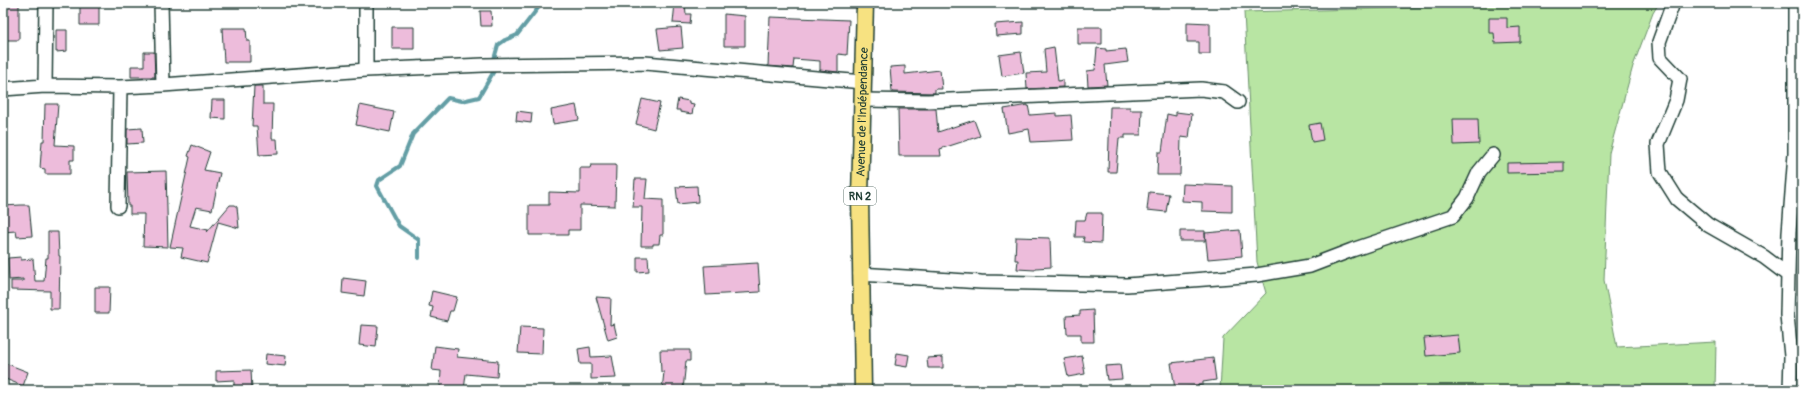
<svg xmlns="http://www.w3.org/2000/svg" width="1805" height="393" font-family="Pangolin,sans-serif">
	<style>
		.green { fill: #b8e5a3; stroke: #6c916c }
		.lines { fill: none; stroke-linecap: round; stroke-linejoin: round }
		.stream { stroke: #639ea5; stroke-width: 4 }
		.building { fill: #edbcdb; stroke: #1f3d34 }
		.minor-casing { stroke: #1f3d34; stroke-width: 16 }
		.major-casing { stroke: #1f3d34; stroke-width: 19 }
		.minor { stroke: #fff; stroke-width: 13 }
		.major { stroke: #f7e281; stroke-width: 16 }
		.labels { text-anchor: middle; stroke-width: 3.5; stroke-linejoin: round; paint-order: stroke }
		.shield { fill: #fff; stroke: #627771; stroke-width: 1 }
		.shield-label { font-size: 11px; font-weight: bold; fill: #1f3d34 }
		.street-label { font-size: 12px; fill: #1f3d34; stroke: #fff }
	</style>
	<rect width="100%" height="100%" fill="#fff"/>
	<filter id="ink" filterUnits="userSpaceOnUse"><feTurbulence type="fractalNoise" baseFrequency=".025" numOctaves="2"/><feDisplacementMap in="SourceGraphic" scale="8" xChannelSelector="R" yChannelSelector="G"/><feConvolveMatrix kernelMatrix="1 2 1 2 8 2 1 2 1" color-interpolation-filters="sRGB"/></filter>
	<g filter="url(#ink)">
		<!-- green -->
		<path class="green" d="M1584 3H1659L1653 13 1633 66 1609 153 1604 280 1617 347 1716 342 1715 390H1220L1223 338 1266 293 1257 262 1244 12Z
			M1799 3H1802V219L1800 220Z"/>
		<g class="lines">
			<!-- stream -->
			<path class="stream" d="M494 59 498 45 505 40 517 35 542 3
				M419 258V240L399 226 377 186 379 180 400 166 413 134 448 98 462 101 479 97 494 71"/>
		</g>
		<!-- building -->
		<path class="building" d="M3 3H19V40H3Z
			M80 3H99V25H80Z
			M675 3H685L686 14H691L690 24 673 23Z
			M480 11H491L492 26H481Z
			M724 14 745 16V46H724Z
			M770 17 849 20 847 55 838 54V72L820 70V61L794 59 793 68 768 66Z
			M1489 18H1507V28L1520 27V42L1495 43 1494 33H1489Z
			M1023 22V34L996 36 995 24Z
			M1187 22 1210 23V54H1199V42H1187Z
			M392 27H414V49H392Z
			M681 27 683 48 660 50 657 29Z
			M1078 27H1102V44H1078Z
			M222 28H246L247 41H250V62H224Z
			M56 30H67V51L56 52Z
			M1054 47 1058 81 1063 80V87L1027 89 1026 73 1046 72 1044 49Z
			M1097 48 1106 49V51L1126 49 1128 62 1105 65 1107 85 1088 86 1087 71 1095 70Z
			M144 52H154L155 77H131V66H144Z
			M1021 52 1024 73 1002 76 999 55Z
			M905 66V74L940 70 942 89H935V93L892 92 890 67Z
			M254 86H263V104H273L272 139H277L278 154 259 155 257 126H252Z
			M642 99 660 103 654 129 636 124Z
			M678 99 689 101V103L694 104 692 114 680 112V110H676Z
			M212 100H225V119L211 118Z
			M45 104H58L55 145 74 146V160H70V174H45V169L40 168 42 141H44Z
			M360 105 394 112 390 132 356 125Z
			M576 105 579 120 553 124 551 110Z
			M1028 105 1030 115 1057 113V116L1071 115 1073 140 1031 142 1029 129 1008 133 1004 109Z
			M1110 107H1130V110H1142L1141 135H1125V138H1119L1116 172H1108Z
			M898 109H936L938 132 974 120 980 136 940 149 941 156H899Z
			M517 111 532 113 531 123 516 121Z
			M1176 112 1192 114 1189 138 1181 137 1180 175H1157L1158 152H1162L1167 114 1176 116Z
			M1453 119H1478L1479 144 1454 145Z
			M1320 123 1323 140 1312 142 1309 125Z
			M142 128 143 143 127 144V129Z
			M192 145 210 152 204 170 220 173 212 210 196 207 190 226 208 230 207 232 230 205H234L237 207 239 228 218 222 207 263 181 257 183 248 170 247 190 157 188 156Z
			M1564 162V172L1507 173V163Z
			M591 165H616L615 206 580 205V230H568V235H529V205H549V192L580 193V168H590Z
			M166 171 168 247 143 246 144 214H130V206H128L127 172Z
			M635 179H647L645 199 663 200V235H660L659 244H653V246H641L642 207H633Z
			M1183 184 1232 186V212L1202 211V202L1182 201Z
			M697 186 698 202 678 204 676 187Z
			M1149 192 1169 194 1166 212 1147 210Z
			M21 205H29L32 236 17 237 16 231 3 232V206Z
			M1087 213H1102L1101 243 1083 242 1084 237H1075L1076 220H1085Z
			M1240 230 1242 256 1208 259 1205 233Z
			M1180 231H1205V241H1180Z
			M48 232H58L59 256H60L59 309H50V291L11 290V281H23V279L9 280 8 258 21 257V260L33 259 35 281H44L46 258H48Z
			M1016 237 1050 238 1051 267 1036 268 1035 270 1017 269 1018 260H1015Z
			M637 257H648L649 271 637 272Z
			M758 263 760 292 706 295 704 266Z
			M343 278 366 281 364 296 342 293Z
			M95 287H110L109 313H95Z
			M432 291 457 297 453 311H450L447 321 431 317 433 307 429 306Z
			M596 297 611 298 610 325 614 324 617 337 608 340Z
			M1093 310 1094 342H1081V334H1067L1066 316 1080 315V311Z
			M361 325 378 326 376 347 359 345Z
			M520 327 543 328 542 354 518 353Z
			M1458 335 1460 353 1426 356 1424 338Z
			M435 346 458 349 457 357 498 361 497 377 466 374 464 390 440 387 441 371 432 370Z
			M590 347 591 357 612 356 616 378 591 379V364H580L578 349Z
			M660 350H690V361H686L683 390H662L664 372H661Z
			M897 353 909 355 907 367 895 365Z
			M266 354 286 356 285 366 265 364Z
			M1082 356 1085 374 1068 377 1064 359Z
			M943 357V368H928L927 358Z
			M1213 358 1216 380 1203 382V385L1175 389 1171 363Z
			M5 363 28 372 23 386 3 378Z
			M1120 365 1122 379 1107 380 1105 366Z
			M251 370 252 390H234V380L216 381V371Z"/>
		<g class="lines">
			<!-- minor casing -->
			<g class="minor-casing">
				<path id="minor" d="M161 3 163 85
					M366 3V70
					M1673 3 1659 42 1660 58 1680 79 1676 100 1658 144 1660 172 1677 199 1708 225 1764 257 1788 275
					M45 86 46 3
					M3 89 45 86 120 87 163 85 366 70 484 65 645 63 863 82
					M863 100 928 101 1201 89 1224 92 1238 102
					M118 206 120 87
					M860 274 981 282 1127 285 1257 275 1310 266 1352 250 1453 216 1467 198 1479 172 1493 155
					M1790 390 1791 356 1787 315 1789 232 1795 154V3"/>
			</g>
			<!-- major casing -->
			<g class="major-casing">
				<g id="major">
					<path id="s1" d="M863 390 860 197 865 3"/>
				</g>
			</g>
			<!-- minor -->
			<use href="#minor" class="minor"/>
			<!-- major -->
			<use href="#major" class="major"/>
		</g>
	</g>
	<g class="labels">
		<!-- shield labels -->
		<rect class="shield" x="844" y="187" width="32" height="18" rx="3"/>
		<g class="shield-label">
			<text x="860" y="200">RN 2</text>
		</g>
		<!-- street labels -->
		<g class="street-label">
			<text dy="4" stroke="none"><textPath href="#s1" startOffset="278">Avenue de l'Indépendance</textPath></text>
		</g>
	</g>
	<!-- margin -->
	<rect width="1805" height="393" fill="none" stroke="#fff" stroke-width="16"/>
	<rect x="8" y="8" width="1789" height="377" fill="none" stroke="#1f3d34" stroke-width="1.5" filter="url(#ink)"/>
</svg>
